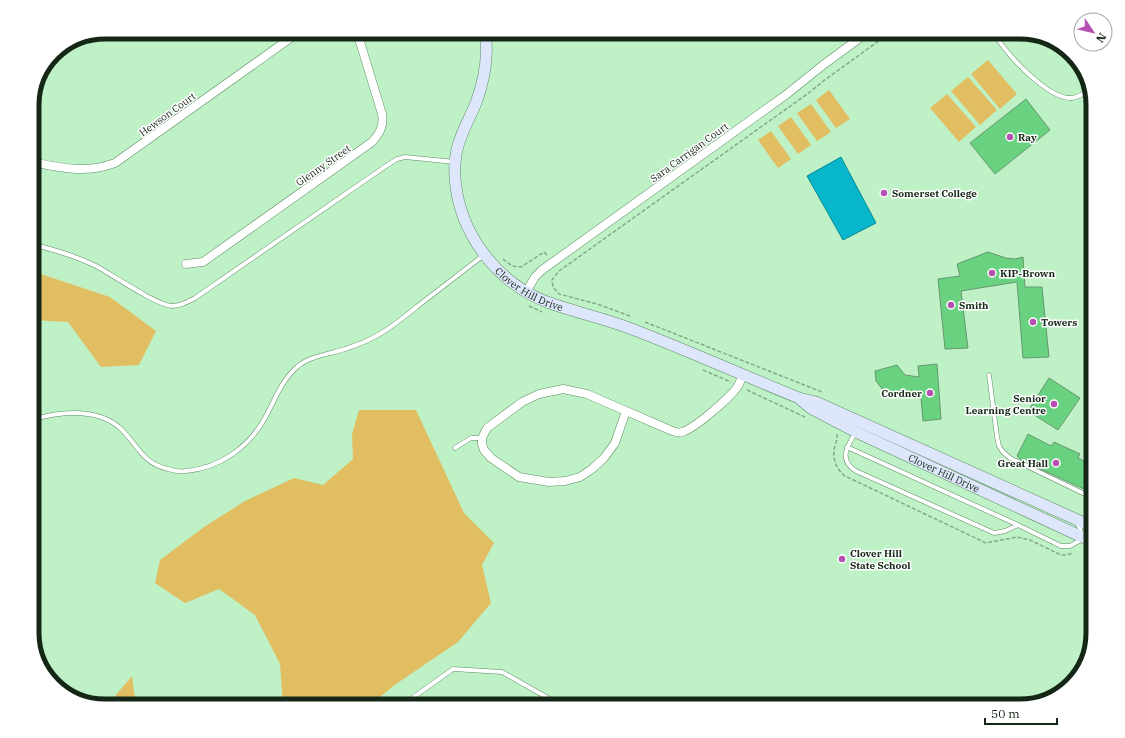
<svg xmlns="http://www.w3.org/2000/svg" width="1125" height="738" font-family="'IBM Plex Serif',serif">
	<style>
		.green { fill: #e1be61 }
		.water { fill: #07b6ca; stroke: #0b8b94 }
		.building { fill: #69d280; stroke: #689770 }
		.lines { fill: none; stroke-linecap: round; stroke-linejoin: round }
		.lane-casing { stroke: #5d8c65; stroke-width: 5 }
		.street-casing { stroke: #5d8c65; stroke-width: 9 }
		.secondary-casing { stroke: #5d8c65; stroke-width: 12 }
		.path { stroke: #83aa88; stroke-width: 1.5; stroke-dasharray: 4 2; stroke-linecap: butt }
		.lane { stroke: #fff; stroke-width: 4 }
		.street { stroke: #fff; stroke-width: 8 }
		.secondary { stroke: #dee6fb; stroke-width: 11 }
		.poi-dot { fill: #b64fb2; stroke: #fff; stroke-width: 1.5 }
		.labels { text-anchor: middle; stroke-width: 3; stroke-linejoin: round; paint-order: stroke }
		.street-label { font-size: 10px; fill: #142717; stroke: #fff }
		.poi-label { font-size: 10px; font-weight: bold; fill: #142717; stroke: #fff; text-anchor: start }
		.rim { fill: none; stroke: #142717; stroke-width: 5 }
	</style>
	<rect width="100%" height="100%" fill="#bff1c6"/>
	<!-- green -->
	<path class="green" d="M988 60 1017 94 1000 109 971 74Z
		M968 77 997 110 980 125 951 91Z
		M829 90 850 119 836 128 816 100Z
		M947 94 976 127 959 142 930 108Z
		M811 104 831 132 817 141 797 113Z
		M791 117 811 145 798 154 778 126Z
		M771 131 791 159 778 168 758 140Z
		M32 271 110 297 156 331 139 365 101 367 68 322 32 320Z
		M359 410H416L464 513 494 543 482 565 491 603 458 642 396 684 369 706H283L280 664 255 615 219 589 185 603 155 583 160 560 204 527 245 501 294 478 323 485 353 459 352 434Z
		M132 676 136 706H109V703Z"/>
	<!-- water -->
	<path class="water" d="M841 157 876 223 843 240 807 176Z"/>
	<!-- building -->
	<path class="building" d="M1026 99 1050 130 995 174 970 143Z
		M988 252 1006 258 1015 259 1023 257 1025 287H1042L1049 357 1023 358 1017 282 961 291 968 348 945 349 938 279 960 276 957 264Z
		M937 364 941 419 923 421 921 398 900 397 883 390 876 381 875 371 897 365 905 375 919 377 918 366Z
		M1049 378 1080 398 1058 430 1028 411Z
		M1028 434 1051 446 1054 442 1080 454 1078 458 1093 465V482L1088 491 1021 460 1017 456Z"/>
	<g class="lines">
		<!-- lane casing -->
		<g class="lane-casing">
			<path id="lane" d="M994 32C1003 52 1049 100 1072 98 1078 97 1085 93 1089 89
				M32 244C54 250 76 256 96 266 113 275 156 305 172 306 180 306 188 302 195 298L383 168 397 159 405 157 455 162
				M989 375 997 437 999 446 1003 452 1010 458 1093 498
				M32 420C59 411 96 408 119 427 137 443 141 463 168 469 174 471 180 472 186 471 220 468 249 447 265 418 275 400 281 381 297 367 309 356 330 354 345 349 358 345 372 339 383 332 396 324 408 314 419 305 441 288 463 271 484 255
				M856 432C847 446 838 460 856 471L994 533 1005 531 1018 525 1061 546H1070L1079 541 1081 536 1080 528 1077 523
				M847 447 1018 525
				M455 448 471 438H482
				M401 706 453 669 502 672 550 699"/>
		</g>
		<!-- street casing -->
		<g class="street-casing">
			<path id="street" d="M32 162C62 168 85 174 115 163L299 32
				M186 264 203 262 372 142C380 133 384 126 382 114L357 32
				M526 292 535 277 542 270 787 94 823 65 868 32
				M626 411 615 443 604 458 592 469 580 477 565 481 549 482 519 477 491 458 484 450 482 444V438L487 428 522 402 539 394 563 389 587 394 603 401 670 430C674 432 678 433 682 432 694 429 731 397 738 386 740 383 741 378 743 375"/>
		</g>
		<!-- secondary casing -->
		<g class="secondary-casing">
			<g id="secondary">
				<path id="s1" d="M485 32C489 56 484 81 476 103 464 131 453 145 455 178 459 233 496 282 547 302 577 313 608 319 637 331 691 352 745 376 799 398L816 402 1093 527"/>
				<path id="s2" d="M801 400 812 409 856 432 1093 542"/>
			</g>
		</g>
		<!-- path -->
		<path class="path" d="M503 259 512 266 521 267 544 252 547 255
			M529 306 542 312
			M630 316 597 304 559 294 553 287 552 280 559 271 810 92 822 82 891 32
			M645 322 822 392
			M703 370 731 382
			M747 390 805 417
			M837 434C838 439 835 444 834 450 833 460 837 470 845 476L986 543 1017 537 1030 540 1061 555H1066L1073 553"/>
		<!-- lane -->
		<use href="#lane" class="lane"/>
		<!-- street -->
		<use href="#street" class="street"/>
		<!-- secondary -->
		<use href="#secondary" class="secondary"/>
	</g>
	<!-- markers -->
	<g class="poi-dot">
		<circle cx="1010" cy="137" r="4"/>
		<circle cx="884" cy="193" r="4"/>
		<circle cx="992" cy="273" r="4"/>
		<circle cx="951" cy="305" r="4"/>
		<circle cx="1033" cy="322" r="4"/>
		<circle cx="930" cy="393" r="4"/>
		<circle cx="1054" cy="404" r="4"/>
		<circle cx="1056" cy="463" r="4"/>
		<circle cx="842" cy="559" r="4"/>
	</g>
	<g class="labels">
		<!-- street labels -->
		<g class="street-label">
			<text transform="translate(167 114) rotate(-36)" y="4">Hewson Court</text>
			<text transform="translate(689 152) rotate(-36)" y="4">Sara Carrigan Court</text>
			<text transform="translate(323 165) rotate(-35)" y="4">Glenny Street</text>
			<text dy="4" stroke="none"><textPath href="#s1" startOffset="292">Clover Hill Drive</textPath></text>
			<text dy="4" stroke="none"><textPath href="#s2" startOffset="161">Clover Hill Drive</textPath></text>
		</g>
		<!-- poi labels -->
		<g class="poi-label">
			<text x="1018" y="141">Ray</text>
			<text x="892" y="197">Somerset College</text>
			<text x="1000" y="277">KIP-Brown</text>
			<text x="959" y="309">Smith</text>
			<text x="1041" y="326">Towers</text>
			<text x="922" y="397" text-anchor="end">Cordner</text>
			<text x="1046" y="402" text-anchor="end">Senior<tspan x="1046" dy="12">Learning Centre</tspan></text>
			<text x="1048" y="467" text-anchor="end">Great Hall</text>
			<text x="850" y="557">Clover Hill<tspan x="850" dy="12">State School</tspan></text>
		</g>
	</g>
	<!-- crop -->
	<path d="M0 0H1125V738H0ZM105 39H1020A66 66 0 0 1 1086 105V633A66 66 0 0 1 1020 699H105A66 66 0 0 1 39 633V105A66 66 0 0 1 105 39Z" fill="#fff" fill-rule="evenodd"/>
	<path class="rim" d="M105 39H1020A66 66 0 0 1 1086 105V633A66 66 0 0 1 1020 699H105A66 66 0 0 1 39 633V105A66 66 0 0 1 105 39Z"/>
	<!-- north arrow -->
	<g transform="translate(1093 32) rotate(125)"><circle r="19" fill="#ffffff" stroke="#a1a9a2"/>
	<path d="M0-3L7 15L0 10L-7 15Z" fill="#b64fb2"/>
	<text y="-6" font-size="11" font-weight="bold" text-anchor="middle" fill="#142717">N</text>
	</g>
	<!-- scale -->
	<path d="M985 718v6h72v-6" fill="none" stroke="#142717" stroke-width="2"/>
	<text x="991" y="718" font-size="12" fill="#142717" stroke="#ffffff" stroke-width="3" paint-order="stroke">50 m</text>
</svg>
